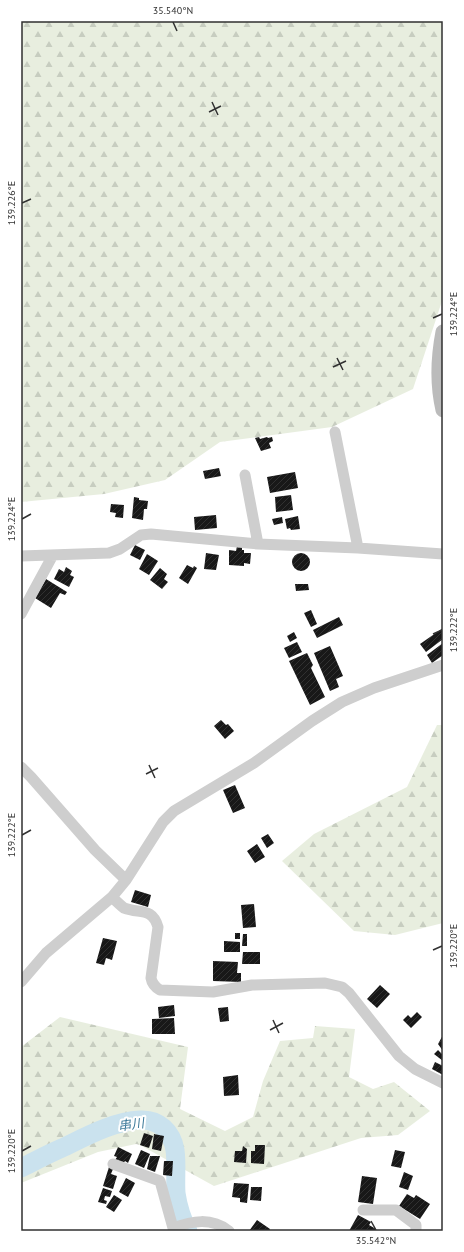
<svg xmlns="http://www.w3.org/2000/svg" width="464" height="1252" font-family="'PT Sans','Noto Sans JP',sans-serif">
	<style>
		.forest { fill: url(#forest-firs) }
		.lines { fill: none; stroke-linecap: round; stroke-linejoin: round }
		.river { stroke: #cae2ee; stroke-width: 19 }
		.building { fill: url(#building-hatch) }
		.street { stroke: #cecece; stroke-width: 11 }
		.secondary { stroke: #bbb; stroke-width: 15 }
		.ticks { fill: none; stroke: #313131; stroke-width: 1.5 }
		.labels { text-anchor: middle; stroke-width: 4; stroke-linejoin: round; paint-order: stroke }
		.water-label { font-size: 13px; font-style: italic; fill: #3a7898; stroke: #fff }
		.neatline { fill: none; stroke: #313131; stroke-width: 1.5 }
		.ticks-label { font-size: 10px; text-anchor: middle; fill: #313131 }
	</style>
	<defs>
		<pattern id="forest-firs" width="22" height="20" patternUnits="userSpaceOnUse"><rect width="22" height="20" fill="#e8eedf"/><path d="M5 1l3.5 6h-7zM16 11l3.5 6h-7z" fill="#c7cdc0"/></pattern>
		<pattern id="building-hatch" width="6" height="6" patternUnits="userSpaceOnUse"><rect width="6" height="6" fill="#181818"/><path d="M-1 1l2-2M0 6l6-6M5 7l2-2" fill="none" stroke="#313131"/></pattern>
	</defs>
	<rect width="100%" height="100%" fill="#fff"/>
	<!-- forest -->
	<path class="forest" d="M21 21H443V298L413 389 332 427 220 442 165 480 104 494 21 502Z
		M437 725H443V923L395 935 354 931 282 861 314 834 407 787Z
		M60 1017 188 1047 180 1109 225 1131 253 1117 263 1081 280 1041 313 1038 315 1026 355 1029 349 1077 373 1089 394 1082 430 1111 398 1135 361 1138 214 1186 140 1145 136 1144 98 1152 21 1183V1047Z"/>
	<g class="lines">
		<!-- river -->
		<path class="river" d="M21 1168C35 1161 48 1154 62 1148 85 1137 114 1121 140 1120 159 1119 172 1132 175 1150 177 1164 175 1179 176 1193 178 1207 182 1219 188 1231"/>
	</g>
	<!-- building -->
	<path class="building" d="M259 437 260 439 267 437 268 438 272 437 273 441 269 443 271 448 261 451 255 438Z
		M219 468 221 476 205 479 203 471Z
		M295 472 298 488 270 493 267 477Z
		M291 495 293 510 276 512 275 497Z
		M134 497 139 498V500L148 501 147 509H144L143 520 132 518Z
		M111 504 124 505 123 518 115 517 116 513 110 512Z
		M216 515 217 528 195 530 194 517Z
		M298 516 300 529 291 530 290 528 287 529 285 519Z
		M282 517 283 523 274 525 272 519Z
		M135 545 145 550 140 560 130 555Z
		M237 546H242V550H244V553H251L250 564 244 563V566L229 565V550L236 551Z
		M292 562a9 9 0 1 1 18 0a9 9 0 1 1-18 0Z
		M206 553 219 555 216 570 204 569Z
		M147 554 158 561 149 575 139 569Z
		M187 565 193 568 194 566 197 568 188 584 179 578Z
		M66 567 72 571 70 575 74 577 69 587 54 579 59 569 64 572Z
		M160 568 167 574 164 579 168 582 162 589 150 580Z
		M46 579 67 592 65 595 60 593 51 608 35 598Z
		M295 584H308L309 590 296 591Z
		M311 610 317 624 311 627 304 613Z
		M339 617 343 625 317 638 313 630Z
		M443 628V639L426 652 420 644Z
		M294 632 297 638 290 642 287 636Z
		M297 642 302 652 289 658 284 648Z
		M443 643V655L432 663 427 655Z
		M330 646 343 676 336 679 339 687 330 691 314 653Z
		M307 653 313 665 311 668 325 697 310 705 289 661Z
		M221 720 226 725 228 724 234 731 225 739 214 726Z
		M235 785 245 808 233 813 223 790Z
		M268 834 274 843 267 848 261 838Z
		M257 844 265 857 255 863 247 851Z
		M135 890 151 895 148 907 131 902Z
		M254 904 256 927 243 928 241 905Z
		M235 933H240V939H235Z
		M243 934H247V946H242Z
		M103 938 117 941 112 960 106 958 104 965 96 963Z
		M224 941 240 942V952H224Z
		M243 952H260V964H242Z
		M213 961 238 962 237 973H241V982L213 981Z
		M380 985 390 994 377 1008 367 999Z
		M174 1005 175 1016 159 1018 158 1007Z
		M228 1007 229 1021 220 1022 218 1008Z
		M417 1012 422 1017 411 1028 403 1020 408 1015 411 1018Z
		M174 1018 175 1034H152V1019Z
		M443 1035V1051L438 1044Z
		M438 1050 443 1055V1061L434 1054Z
		M435 1062 443 1066V1075L432 1069Z
		M238 1075 239 1095 224 1096 223 1077Z
		M144 1133 153 1136 149 1148 140 1145Z
		M154 1134 164 1136 161 1151 152 1149Z
		M255 1145H265L264 1164 251 1163V1151H255Z
		M243 1146 247 1149 246 1163 234 1162 235 1151H242Z
		M118 1147 132 1154 128 1163 125 1161 123 1164 115 1160 117 1157 114 1156Z
		M141 1150 150 1154 144 1168 135 1164Z
		M395 1150 405 1152 401 1168 391 1166Z
		M150 1156H160L155 1172 147 1169Z
		M164 1161H173L172 1176 163 1175Z
		M109 1167 113 1169 111 1174 117 1176 113 1189 103 1186Z
		M404 1172 413 1176 408 1190 399 1187Z
		M362 1176 377 1178 373 1204 358 1202Z
		M126 1178 135 1183 128 1197 119 1192Z
		M234 1183 249 1184 247 1203 240 1202V1198L232 1197Z
		M251 1187H262L261 1201 250 1200Z
		M103 1188 112 1191 110 1197 105 1196 104 1200 107 1201 106 1204 98 1202Z
		M407 1194 414 1198 416 1195 430 1204 420 1219 399 1206Z
		M114 1195 122 1200 114 1212 106 1207Z
		M358 1215 371 1222 369 1225 376 1229 375 1231H349Z
		M257 1220 270 1229 269 1231H249Z"/>
	<g class="lines">
		<!-- street -->
		<path class="street" d="M335 432 358 548
			M245 475 258 544
			M21 556 109 553 120 549 141 535 151 534 258 544 358 548 443 554
			M21 614 53 555
			M21 767 31 777 95 850 126 880
			M112 897C116 901 120 905 124 908 140 914 152 907 158 927L151 978C152 984 155 987 160 990L213 992 252 985 325 983 342 987 349 993 399 1056 415 1069 443 1083
			M21 982 46 953 112 897 126 880 163 822 174 811 254 763 312 721 342 702 374 688 443 665
			M113 1164 160 1181 173 1228C192 1221 211 1217 229 1231
			M363 1210H396L416 1225V1231"/>
		<!-- secondary -->
		<path class="secondary" d="M443 332C438 358 437 384 443 410"/>
	</g>
	<!-- ticks -->
	<path class="ticks" d="M173 22 177 31M212 102 218 115M209 112 221 106M22 203 31 199M433 318 442 314M337 358 343 370M333 367 346 361M22 519 31 514M433 634 442 630M149 765 155 778M146 774 158 768M22 835 31 830M433 950 442 946M273 1020 279 1033M270 1030 283 1023M22 1151 31 1146M371 1221 376 1230"/>
	<g class="labels">
		<!-- water labels -->
		<g class="water-label">
			<text transform="translate(131 1124) rotate(-8)" y="5">串川</text>
		</g>
	</g>
	<!-- border -->
	<rect width="464" height="1252" fill="none" stroke="#ffffff" stroke-width="44"/>
	<rect x="22" y="22" width="420" height="1208" class="neatline"/>
	<g class="ticks-label">
		<text x="173" y="14">35.540°N</text>
		<text transform="translate(11 203) rotate(-90)" y="4">139.226°E</text>
		<text transform="translate(453 314) rotate(-90)" y="4">139.224°E</text>
		<text transform="translate(11 519) rotate(-90)" y="4">139.224°E</text>
		<text transform="translate(453 630) rotate(-90)" y="4">139.222°E</text>
		<text transform="translate(11 835) rotate(-90)" y="4">139.222°E</text>
		<text transform="translate(453 946) rotate(-90)" y="4">139.220°E</text>
		<text transform="translate(11 1151) rotate(-90)" y="4">139.220°E</text>
		<text x="376" y="1244">35.542°N</text>
	</g>
</svg>
